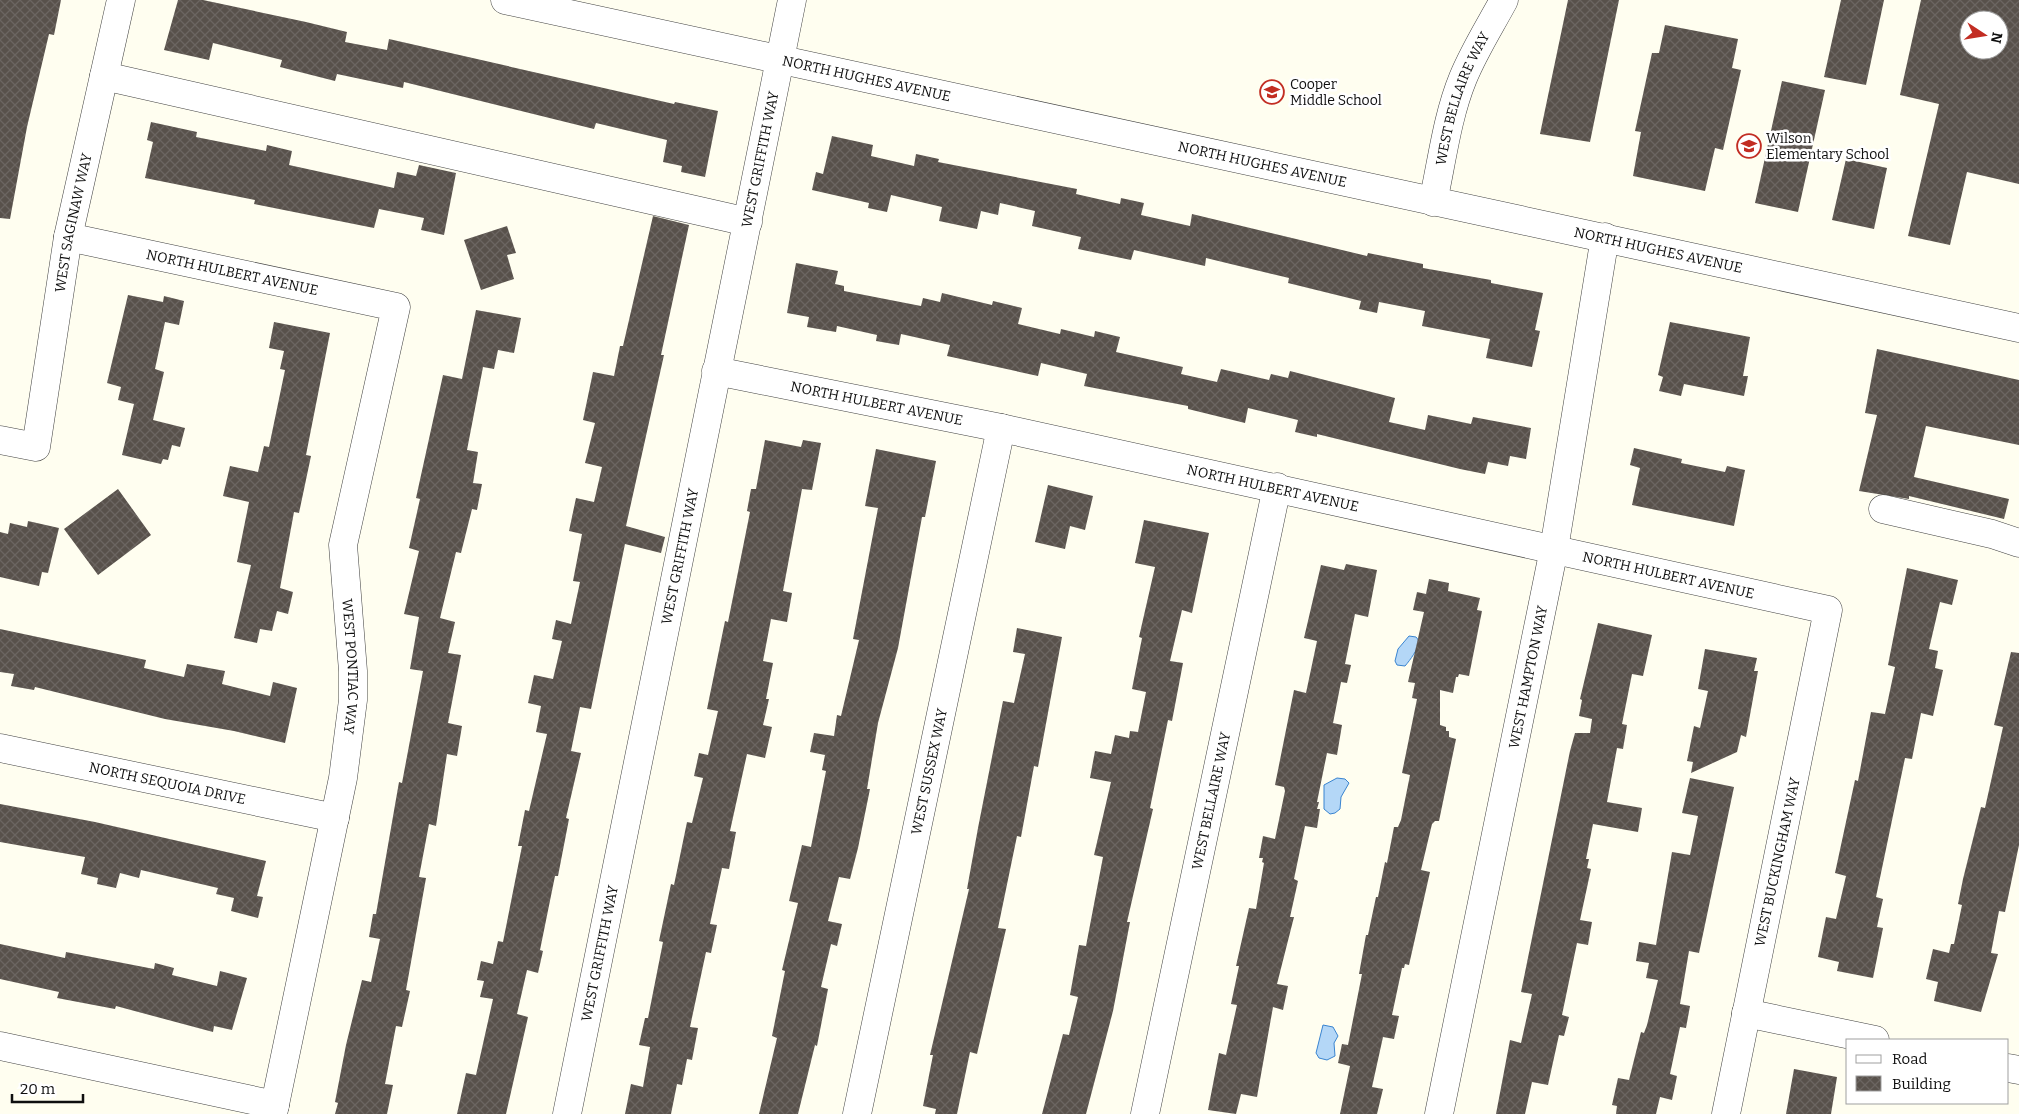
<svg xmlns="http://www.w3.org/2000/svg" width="2019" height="1114" font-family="Bitter,serif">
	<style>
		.water { fill: #b4d7f7; stroke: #3984d0 }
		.building { fill: url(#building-cross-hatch); fill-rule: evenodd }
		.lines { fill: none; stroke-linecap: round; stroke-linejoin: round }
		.minor-casing { stroke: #424242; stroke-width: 29 }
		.minor { stroke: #fff; stroke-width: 28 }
		.labels { text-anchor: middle; stroke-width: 5; stroke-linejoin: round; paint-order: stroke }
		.street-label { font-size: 14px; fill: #0f0f0f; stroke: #fff }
		.poi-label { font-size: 14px; fill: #0f0f0f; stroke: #fff; text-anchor: start }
	</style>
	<defs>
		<pattern id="building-cross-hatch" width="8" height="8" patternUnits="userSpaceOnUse" patternTransform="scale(1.25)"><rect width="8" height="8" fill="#58514b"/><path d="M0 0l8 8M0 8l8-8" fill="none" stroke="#6b6561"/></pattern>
	</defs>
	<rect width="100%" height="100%" fill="#fffef0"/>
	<!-- water -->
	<path class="water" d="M1409 636 1416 637 1420 642C1417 650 1411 659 1405 666L1397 665 1395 661 1398 649Z
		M1337 778 1345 779 1349 783 1341 797 1340 809 1335 813 1330 814 1324 809V785Z
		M1323 1025 1333 1027 1338 1036 1334 1043 1335 1056 1327 1060 1319 1058 1316 1053Z"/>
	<!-- building -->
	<path class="building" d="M0 0H61L54 35 49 34 27 127 10 219 0 218Z
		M178 0H203L306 22 347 32 345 42 387 50 389 39 674 104 675 102 718 111 705 177 681 172 682 166 663 162 667 140 596 123 594 129 404 82 403 88 337 74 335 81 280 67 282 60 213 43 209 60 164 50Z
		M1568 0H1619L1590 142 1540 134Z
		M1841 0H1884L1866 85 1824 77Z
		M1921 0H2019V184L1967 172 1950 245 1908 236 1939 104 1900 95ZM1969 20H1999V50H1969Z
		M1665 25 1738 39 1732 68 1741 70 1723 150 1715 148 1705 191 1633 176 1641 132 1635 131 1652 53H1659Z
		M1782 81 1825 90 1798 212 1755 203Z
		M151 122 197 132 196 137 266 151 267 145 292 151 289 165 394 188 397 172 416 176 419 165 456 173 444 235 421 230 424 218 379 209 374 228 254 204 255 200 145 178 153 142 147 140Z
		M832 136 873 145 871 156 914 166 916 154 939 159 938 162 1077 189 1076 194 1120 204 1121 198 1144 203 1141 215 1190 226 1192 214 1367 256 1368 253 1423 264V268L1491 280V283L1543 293 1535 330 1540 331 1532 367 1486 358 1490 339 1422 326 1425 311 1379 302 1377 313 1359 309 1361 301 1288 283 1289 278 1206 258 1205 266 1134 250 1131 260 1078 249 1081 237 1032 226 1035 211 1000 203 998 215 981 211 977 229 939 221 942 207 891 195 887 212 868 208 869 203 812 190 816 172 823 174Z
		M1846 159 1887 168 1874 229 1832 220Z
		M653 216 689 225 661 355H664L626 526 665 537 661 553 625 544 591 709 580 707 571 751 581 753 566 818 569 819 558 876H555L540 950 543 951 538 973 527 970 517 1014 528 1017 506 1114H457L466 1073 476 1075 493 999 480 997 484 981 477 980 481 961 493 964 498 941 503 942 522 846H518L525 810 529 811 547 734 536 732 541 706 528 703 534 675 553 679 562 641 552 639 556 620 571 624 580 582 573 581 582 534 569 531 576 498 594 502 602 467 585 463 595 423 583 420 593 372 614 376 620 346H623Z
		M507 226 516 253 507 255 514 279 481 290 464 240Z
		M796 263 838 271 835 284 844 286V291L921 306 923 298 940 302 942 293 992 305 993 301 1022 308 1018 324 1060 334 1061 329 1094 337 1095 331 1120 337 1116 352 1183 367 1181 374 1217 382 1221 369 1269 380 1271 374 1288 378 1290 371 1395 398 1389 422 1425 430 1428 415 1471 424 1473 417 1531 428 1526 459 1510 456 1508 466 1488 462 1485 474 1460 469 1317 434V437L1295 432 1298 420 1248 408 1245 423 1188 409V406L1084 386 1087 374 1041 363 1038 376 947 356 950 345 901 334 899 345 876 341 877 335 837 326 836 332 807 327 809 317 787 313Z
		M128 295 163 302 164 296 184 301 179 325 165 322 155 369 164 372 153 420 185 428 180 447 172 445 168 460 163 459 161 464 122 455 134 404 118 400 121 387 107 383Z
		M476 310 521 318 514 353 498 350 494 369 483 367 467 450 478 452 473 483 482 484 477 510 472 509 461 553 456 552 440 618 455 622 448 653 461 655 448 723 462 726 457 756 447 754 436 826 429 824 419 877 426 878 406 990 410 991 402 1027 396 1026 385 1084 393 1085 387 1114H335L338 1103 335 1102 346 1045 362 980 371 982 380 939 369 937 373 914H376L399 782 402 783 423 671 410 669 419 617 404 614 419 551 409 548 420 499 416 498 443 375 462 379Z
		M274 322 330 333 306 455 311 456 299 513 294 512 280 588 293 592 288 614 277 611 272 631 260 629 257 643 234 638 251 565 237 562 249 502 223 496 230 466 258 472 264 446 269 447 285 370 280 369 284 351 269 348Z
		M1670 322 1750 337 1743 376H1748L1744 396 1684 384 1681 396 1659 391 1663 377 1658 375Z
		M1877 349 2019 380V445L1926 426 1914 477 2009 499 2004 519 1909 496V499L1859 491 1877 415 1865 413Z
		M765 440 801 447 803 440 821 443 812 490 802 489 783 591 792 593 787 622 771 619 763 661 773 663 766 699H769L763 725 772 727 765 758 747 754 730 831 736 832 729 869 722 868 710 924 717 925 711 953 706 952 690 1027 698 1028 692 1060 687 1059 682 1085 677 1084 671 1114H625L631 1084 643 1087 650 1047 639 1045 645 1018H648L663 942 659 941 671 884 674 885 687 822 692 823 703 778 694 776 699 753 708 755 718 711 707 709 725 621 728 622 750 512 747 511 751 489H756Z
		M1634 448 1682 459 1681 463 1725 472 1727 466 1745 470 1734 526 1632 505 1640 468 1630 465Z
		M876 449 936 461 925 517H922L898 648 878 723 867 789H870L858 848 850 879 839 877 828 921 842 924 837 946 831 944 821 987 828 989 817 1046 815 1045 798 1114H759L777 1038 772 1036 785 971 782 970 798 903 789 901 802 845 811 847 826 771 822 770 825 755 810 752 814 733 834 736 837 715 841 716 859 640 853 639 878 508 865 506Z
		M1048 485 1093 496 1085 530 1070 526 1065 549 1035 542Z
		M118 489 151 535 98 575 64 529Z
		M1144 520 1209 533 1192 613 1182 610 1170 661 1183 663 1172 721 1168 720 1150 808 1153 809 1127 922H1130L1113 1011 1086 1114H1042L1063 1034 1069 1035 1078 997 1070 995 1079 945 1086 946 1103 857 1094 855 1111 782 1090 778 1095 751 1111 754 1115 735 1129 738 1130 731 1138 732 1146 692 1132 689 1142 638 1139 637 1155 567 1135 563Z
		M28 521 59 528 48 573 42 572 39 586 0 577V532L8 534 10 523 27 527Z
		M1346 564 1377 570 1368 617 1355 614 1345 664 1351 665 1347 683 1341 682 1333 723 1342 725 1337 755 1327 753 1317 802H1319L1317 809H1320L1317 828 1305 826 1294 879 1298 881 1290 917H1294L1277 984 1288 986 1283 1010 1273 1007 1257 1097 1241 1094 1236 1114 1208 1110 1219 1053 1226 1055 1237 1005 1231 1004 1239 966H1236L1249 908 1256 909 1264 863 1262 862 1263 858H1259L1263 836 1275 839 1285 791 1284 787 1275 785 1294 690 1306 693 1317 641 1304 638 1321 565 1344 570Z
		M1907 568 1958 580 1952 605 1940 602 1929 649 1938 651 1935 668 1943 670 1933 716 1921 713 1912 759 1905 758 1876 897 1883 899 1877 927 1883 928 1873 978 1837 971 1839 962 1818 957 1826 917 1836 919 1846 876 1835 873 1855 780 1858 781 1871 712 1885 714 1895 667 1888 665Z
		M1429 579 1449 583 1448 591 1480 598 1477 610 1482 611 1469 676 1459 674 1458 677H1456L1453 693 1440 690V725L1446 727V731H1449V737L1456 739 1439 821H1435L1432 824 1421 870 1430 872 1409 965 1405 964 1404 968H1402L1392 1015 1399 1016 1394 1039 1383 1037 1372 1087 1383 1089 1377 1114H1340L1350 1066 1338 1063 1342 1044 1348 1045 1362 974H1359L1366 935H1368L1376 897H1378L1385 862 1387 863 1394 827H1398L1401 820 1410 775 1402 773 1417 699 1412 698 1415 683 1408 682 1424 612 1413 610 1417 592 1426 594Z
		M1598 623 1652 635 1643 676 1632 674 1622 724 1627 725 1623 749 1617 748 1607 802 1642 808 1638 832 1593 824 1586 859H1589L1587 868 1591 869 1580 920 1592 922 1588 945 1577 943 1562 1015 1569 1017 1564 1036 1559 1035 1548 1085 1532 1082 1525 1114H1496L1510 1040 1521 1043 1532 994 1521 992 1570 751 1575 733H1590L1592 719 1579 716 1582 700 1580 699Z
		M1017 628 1062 637 1038 767 1034 766 1021 837 1017 836 998 928 1006 929 977 1054 970 1052 957 1114H935L936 1109 923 1106 933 1055H930L969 889H967L978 828 1003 701 1014 703 1025 654 1013 652Z
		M0 629 146 660 144 668 184 677 187 664 225 671 222 684 270 696 273 682 297 688 285 743 234 731 165 719 35 687 34 690 11 686 14 674 0 672Z
		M1705 649 1757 658 1754 671H1758L1746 737 1741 735 1737 752 1691 773 1693 762 1687 761 1694 726 1700 728 1708 691 1698 689Z
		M2011 652 2019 653V845L2005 912 1999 911 1991 953 1998 954 1981 1012 1934 1001 1938 982 1926 979 1933 949 1949 953 1951 944H1954L1962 905 1958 904 1963 879 1981 807 1985 808 2003 727 1994 725Z
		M1690 778 1734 787 1699 953 1689 951 1680 1004 1690 1006 1686 1028 1680 1027 1670 1074 1677 1076 1672 1100 1660 1097 1656 1114H1616L1617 1106 1612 1105 1618 1078 1629 1080 1641 1032 1644 1033 1647 1025 1658 980 1646 978 1649 963 1636 961 1639 942 1656 945 1672 852 1690 855 1698 816 1682 813Z
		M0 804 95 822 266 861 257 896 263 897 258 918 231 911 234 898 216 894 218 888 141 870 139 878 120 873 116 888 97 884 98 878 81 874 85 857 0 842Z
		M0 944 65 958 66 952 154 969 155 963 174 968 172 975 217 986 220 971 247 978 232 1030 214 1026 213 1032 116 1006 115 1009 57 998 59 992 0 979Z
		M1794 1069 1837 1077 1831 1114H1786Z"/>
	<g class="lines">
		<!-- minor casing -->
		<g class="minor-casing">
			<g id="minor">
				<path id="s1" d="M505 0 2019 328"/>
				<path d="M104 76 748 222"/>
				<path id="s2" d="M1433 202C1442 161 1447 117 1463 78 1474 51 1490 26 1504 0"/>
				<path id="s3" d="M68 237 396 307 343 545 353 671V700L343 778 273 1114"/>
				<path id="s4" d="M716 371 1001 428 1828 610 1726 1114"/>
				<path id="s5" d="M0 440 36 447 68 237 121 0"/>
				<path d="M1883 509 1992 534 2019 543"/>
				<path id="s6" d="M0 748 335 818"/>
				<path d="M1746 1013 1875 1040"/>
				<path d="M0 1046 275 1105"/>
				<path d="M2008 1068 2019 1070"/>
				<path id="s7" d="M567 1114 792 0"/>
				<path id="s8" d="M857 1114 1001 428"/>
				<path id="s9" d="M1145 1114 1277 487"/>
				<path id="s10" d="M1439 1114 1554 549 1605 237"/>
			</g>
		</g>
		<!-- minor -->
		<use href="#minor" class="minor"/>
	</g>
	<!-- icons -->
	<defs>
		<g id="school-ring" transform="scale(1.25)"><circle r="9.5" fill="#fff" stroke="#c22d23" stroke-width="1.5"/><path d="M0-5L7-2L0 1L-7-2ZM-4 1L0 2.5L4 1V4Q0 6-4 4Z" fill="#c22d23"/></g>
	</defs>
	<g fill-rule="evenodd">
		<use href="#school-ring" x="1272" y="92"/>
		<use href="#school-ring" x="1749" y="146"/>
	</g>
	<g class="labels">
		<!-- street labels -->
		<g class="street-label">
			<text dy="5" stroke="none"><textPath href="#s1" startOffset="370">NORTH HUGHES AVENUE</textPath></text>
			<text dy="5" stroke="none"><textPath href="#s2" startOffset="108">WEST BELLAIRE WAY</textPath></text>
			<text dy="5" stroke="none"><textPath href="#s7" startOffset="974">WEST GRIFFITH WAY</textPath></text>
			<text dy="5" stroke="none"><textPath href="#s1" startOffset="775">NORTH HUGHES AVENUE</textPath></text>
			<text dy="5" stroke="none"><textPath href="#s5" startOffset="264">WEST SAGINAW WAY</textPath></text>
			<text dy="5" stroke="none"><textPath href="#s1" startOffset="1180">NORTH HUGHES AVENUE</textPath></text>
			<text dy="5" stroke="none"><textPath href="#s3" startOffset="168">NORTH HULBERT AVENUE</textPath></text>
			<text dy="5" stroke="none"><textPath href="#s4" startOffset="164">NORTH HULBERT AVENUE</textPath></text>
			<text dy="5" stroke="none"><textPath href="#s4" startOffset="569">NORTH HULBERT AVENUE</textPath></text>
			<text dy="5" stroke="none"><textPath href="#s7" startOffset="569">WEST GRIFFITH WAY</textPath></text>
			<text dy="5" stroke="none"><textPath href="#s4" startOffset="974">NORTH HULBERT AVENUE</textPath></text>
			<text dy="5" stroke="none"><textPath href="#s3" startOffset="701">WEST PONTIAC WAY</textPath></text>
			<text dy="5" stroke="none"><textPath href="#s10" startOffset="446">WEST HAMPTON WAY</textPath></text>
			<text dy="5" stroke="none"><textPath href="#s8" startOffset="350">WEST SUSSEX WAY</textPath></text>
			<text dy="5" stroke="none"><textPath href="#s6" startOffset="171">NORTH SEQUOIA DRIVE</textPath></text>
			<text dy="5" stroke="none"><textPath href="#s9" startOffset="320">WEST BELLAIRE WAY</textPath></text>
			<text transform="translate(1777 862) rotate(-78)" y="5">WEST BUCKINGHAM WAY</text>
			<text dy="5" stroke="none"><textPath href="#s7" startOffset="164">WEST GRIFFITH WAY</textPath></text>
		</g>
		<!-- poi labels -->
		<g class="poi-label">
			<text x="1290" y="89">Cooper<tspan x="1290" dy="16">Middle School</tspan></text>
			<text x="1766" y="143">Wilson<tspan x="1766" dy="16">Elementary School</tspan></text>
		</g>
	</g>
	<!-- legend -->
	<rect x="1846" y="1039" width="162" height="65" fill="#ffffff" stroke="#9f9f9f"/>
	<rect x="1856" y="1055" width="25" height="8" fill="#ffffff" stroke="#9f9f9f"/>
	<text x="1892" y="1064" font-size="15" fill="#0f0f0f">Road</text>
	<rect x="1856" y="1076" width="25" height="15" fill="url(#building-cross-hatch)" stroke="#9f9f9f"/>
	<text x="1892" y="1089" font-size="15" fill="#0f0f0f">Building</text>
	<!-- north arrow -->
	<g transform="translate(1984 35) rotate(102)"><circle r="24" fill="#ffffff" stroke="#9f9f9f"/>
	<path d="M0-4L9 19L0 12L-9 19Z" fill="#c22d23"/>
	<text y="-8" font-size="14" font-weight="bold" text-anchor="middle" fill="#0f0f0f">N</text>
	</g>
	<!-- scale -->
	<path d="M12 1094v8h71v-8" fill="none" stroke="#0f0f0f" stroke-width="2.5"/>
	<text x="20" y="1094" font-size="15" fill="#0f0f0f" stroke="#ffffff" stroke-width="4" paint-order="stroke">20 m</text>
</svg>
